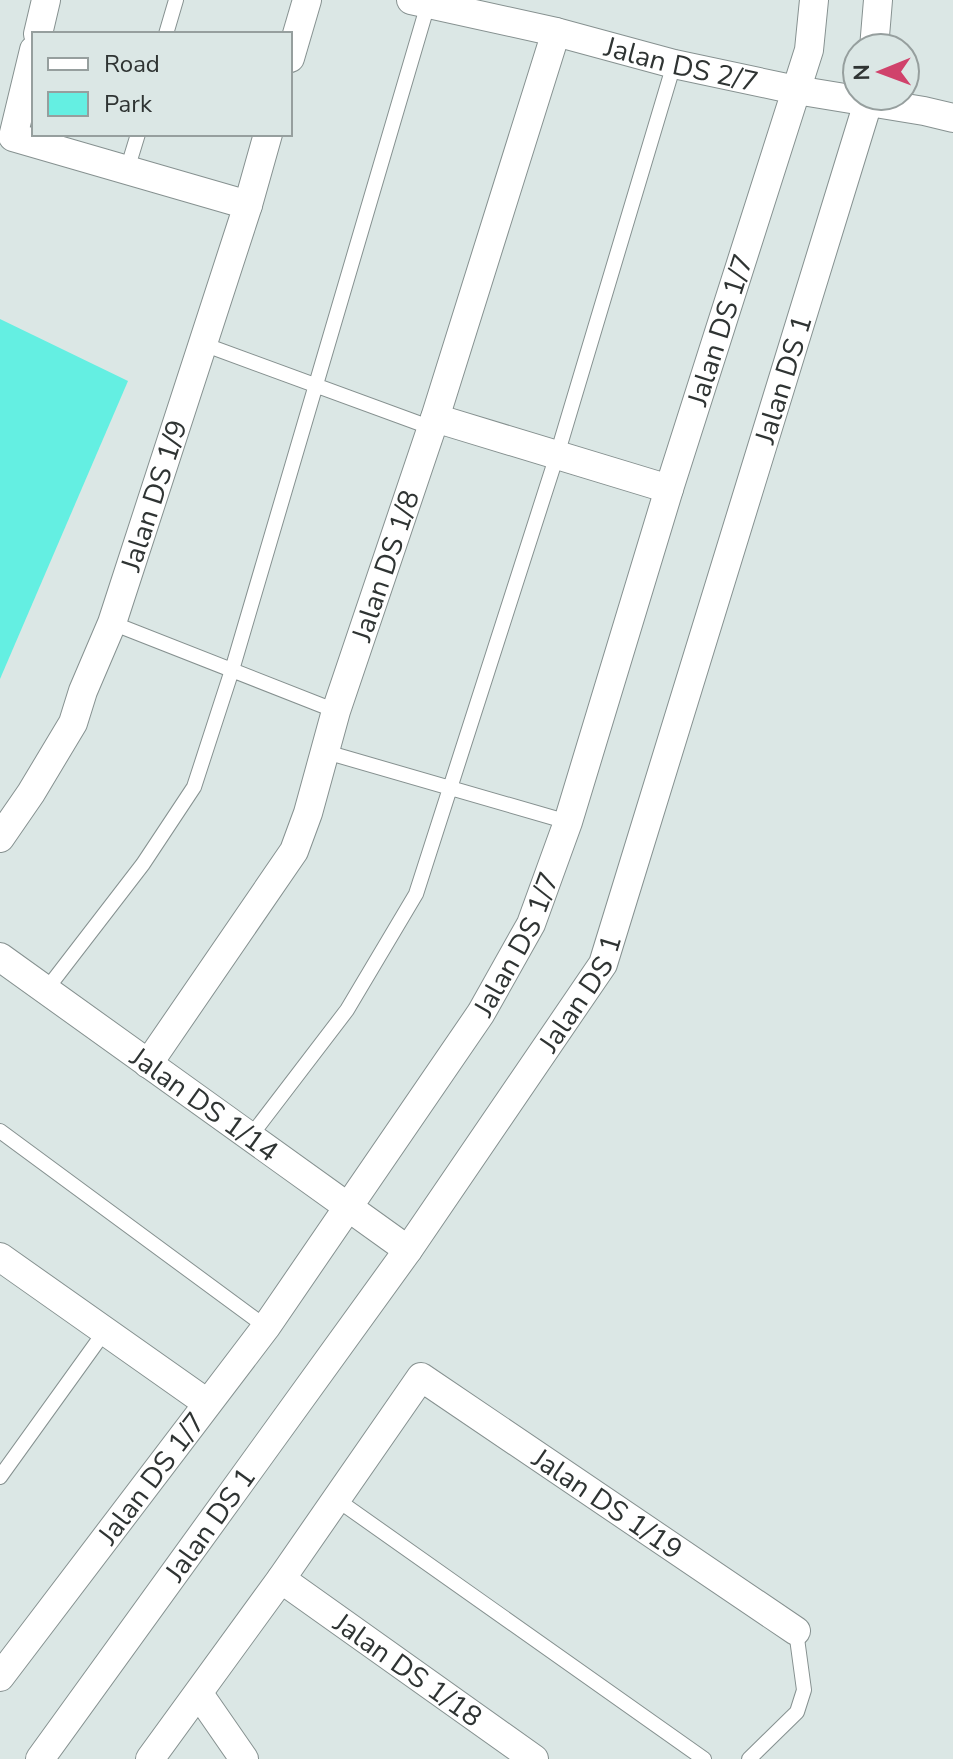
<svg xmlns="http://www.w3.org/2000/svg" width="953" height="1759" font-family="'Nunito Sans',sans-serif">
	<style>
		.park { fill: #64efe2 }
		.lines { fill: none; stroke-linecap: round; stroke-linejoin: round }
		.lane-casing { stroke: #869190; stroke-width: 16 }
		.street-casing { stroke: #869190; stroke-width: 30 }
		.lane { stroke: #fff; stroke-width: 14 }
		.street { stroke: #fff; stroke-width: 28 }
		.labels { text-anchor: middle; stroke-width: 8; stroke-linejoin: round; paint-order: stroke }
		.street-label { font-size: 28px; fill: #2f3433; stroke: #dbe7e5 }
	</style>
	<rect width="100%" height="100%" fill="#dbe7e5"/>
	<!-- park -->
	<path class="park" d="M0 319 128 381 0 679Z"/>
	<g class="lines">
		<!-- lane casing -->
		<g class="lane-casing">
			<path id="lane" d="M166 34 176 0
				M127 170 138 134
				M203 344 432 428
				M112 623 336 711
				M326 752 568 822
				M46 990 143 864 194 787 232 670 428 4
				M0 1131 266 1327
				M250 1137 347 1010 416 894 557 455 674 64
				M0 1477 105 1331
				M336 1499 704 1759
				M749 1759 797 1712 804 1690 796 1631"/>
		</g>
		<!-- street casing -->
		<g class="street-casing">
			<g id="street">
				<path id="s1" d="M411 0 556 32 674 64 796 90 924 111 953 118"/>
				<path d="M38 34 46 0"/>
				<path d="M874 48 878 0"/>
				<path d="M34 50 13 137 248 205"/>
				<path d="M290 58 307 0"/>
				<path d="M435 418 669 489"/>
				<path id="s2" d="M0 838 31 793 73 723 83 691 112 623 248 205 268 134"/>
				<path id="s3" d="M0 957 408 1250"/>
				<path id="s4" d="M148 1064 294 851 308 813 336 711 435 418 556 32"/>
				<path d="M0 1257 207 1403"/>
				<path id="s5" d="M281 1579 534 1759"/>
				<path id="s6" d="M0 1677 266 1327 481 1013 531 924 568 822 669 489 809 50 814 0"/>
				<path d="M199 1694 244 1759"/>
				<path id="s7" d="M40 1759 408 1250 603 964 870 96"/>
				<path id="s8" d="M150 1759 281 1579 421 1377 796 1631"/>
			</g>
		</g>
		<!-- lane -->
		<use href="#lane" class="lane"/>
		<!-- street -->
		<use href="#street" class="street"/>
	</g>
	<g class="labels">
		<!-- street labels -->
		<g class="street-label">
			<text dy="10" stroke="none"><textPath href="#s1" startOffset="278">Jalan DS 2/7</textPath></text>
			<text dy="10" stroke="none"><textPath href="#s6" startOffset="1546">Jalan DS 1/7</textPath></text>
			<text dy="10" stroke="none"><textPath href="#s7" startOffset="1586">Jalan DS 1</textPath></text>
			<text dy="10" stroke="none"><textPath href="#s2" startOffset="378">Jalan DS 1/9</textPath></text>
			<text dy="10" stroke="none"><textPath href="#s4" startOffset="558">Jalan DS 1/8</textPath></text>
			<text dy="10" stroke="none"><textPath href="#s6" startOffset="898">Jalan DS 1/7</textPath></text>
			<text dy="10" stroke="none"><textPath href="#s7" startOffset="938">Jalan DS 1</textPath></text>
			<text dy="10" stroke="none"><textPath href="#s3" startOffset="252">Jalan DS 1/14</textPath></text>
			<text dy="10" stroke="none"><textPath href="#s6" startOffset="250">Jalan DS 1/7</textPath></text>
			<text dy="10" stroke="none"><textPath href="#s8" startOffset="694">Jalan DS 1/19</textPath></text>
			<text dy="10" stroke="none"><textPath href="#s7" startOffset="290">Jalan DS 1</textPath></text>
			<text dy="10" stroke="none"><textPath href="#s5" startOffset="156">Jalan DS 1/18</textPath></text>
		</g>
	</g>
	<!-- legend -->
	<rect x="32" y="32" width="260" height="104" fill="#dbe7e5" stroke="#969f9e" stroke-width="2"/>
	<rect x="48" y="58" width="40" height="12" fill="#ffffff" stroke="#969f9e" stroke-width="2"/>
	<text x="104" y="72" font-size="24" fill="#2f3433">Road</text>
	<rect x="48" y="92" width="40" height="24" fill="#64efe2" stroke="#969f9e" stroke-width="2"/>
	<text x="104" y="112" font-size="24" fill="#2f3433">Park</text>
	<!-- north arrow -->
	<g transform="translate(881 72) rotate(269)"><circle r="38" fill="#dbe7e5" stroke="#969f9e" stroke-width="2"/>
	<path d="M0-6L14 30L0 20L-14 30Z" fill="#d0426b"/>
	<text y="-12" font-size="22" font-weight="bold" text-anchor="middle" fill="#2f3433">N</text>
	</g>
</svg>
